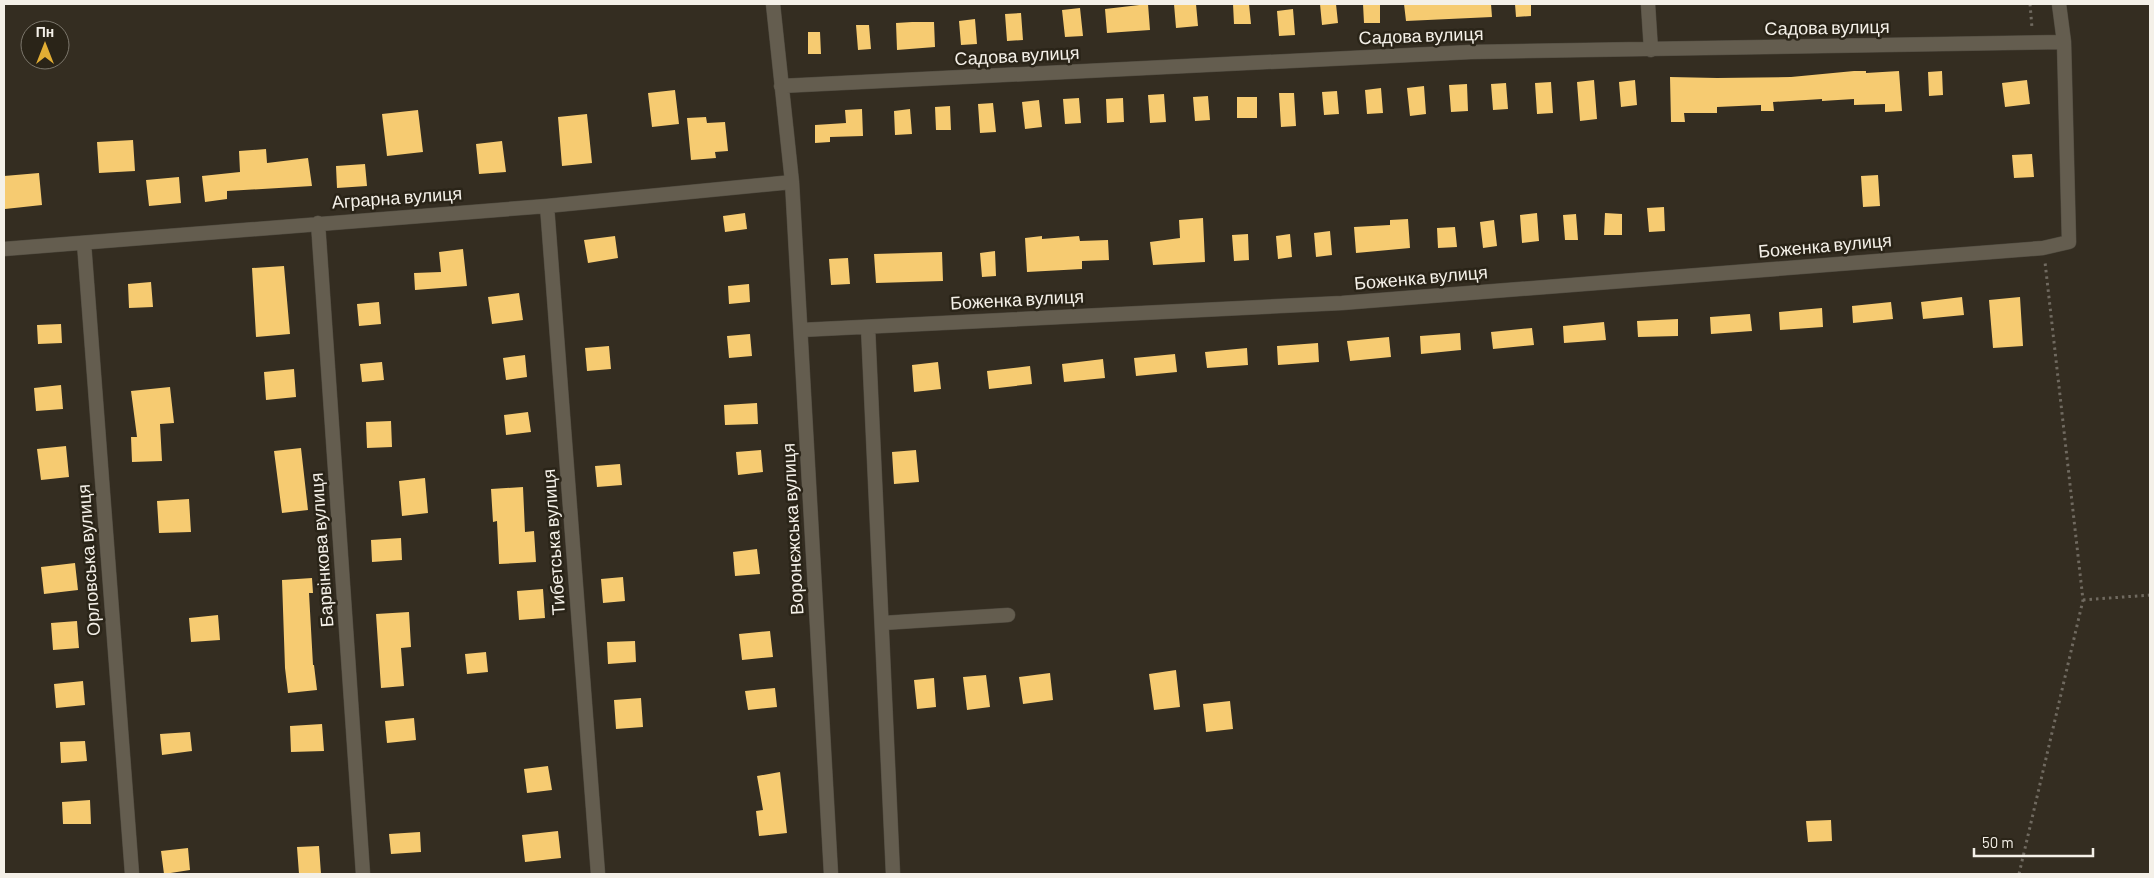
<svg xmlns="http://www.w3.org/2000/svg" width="2154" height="878" font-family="Barlow,sans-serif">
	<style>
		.building { fill: #f6cb71 }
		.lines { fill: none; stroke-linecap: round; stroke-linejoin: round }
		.minor-casing { stroke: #4f4a3f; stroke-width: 15 }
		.path { stroke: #706a60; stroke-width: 3; stroke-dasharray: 2.5 4; stroke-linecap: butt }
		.minor { stroke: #645d4f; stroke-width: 14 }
		.labels { text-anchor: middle; stroke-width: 5; stroke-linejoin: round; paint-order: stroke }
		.street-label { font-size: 18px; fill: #f4f0e8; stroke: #2a2418 }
	</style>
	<rect width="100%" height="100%" fill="#342d21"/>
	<!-- building -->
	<path class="building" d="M1148 4 1150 30 1107 33 1105 9Z
		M1174 4H1196L1198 26 1176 28Z
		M1233 4H1249L1251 24H1234Z
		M1320 4H1336L1338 23 1322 25Z
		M1363 4H1380V23H1364Z
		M1404 4H1491L1492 17 1406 21Z
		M1515 4H1531V16L1516 17Z
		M1080 8 1083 36 1065 37 1062 10Z
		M1293 9 1295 35 1279 36 1277 11Z
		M1021 13 1023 40 1007 41 1005 14Z
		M975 19 977 44 961 45 959 21Z
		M912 22H934L935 47 897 50 896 23Z
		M856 25H869L871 49 858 50Z
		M808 32H820L821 54H808Z
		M1854 71H1866V73L1899 71 1902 111 1885 112V104L1854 105V99L1822 101V99L1773 102 1774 111H1761V105L1717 107V113H1684L1685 122H1671L1670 77 1717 78 1791 77Z
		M1942 71 1943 95 1929 96 1928 72Z
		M1594 80 1597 119 1580 121 1577 82Z
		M1635 80 1637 105 1621 107 1619 82Z
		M2027 80 2030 104 2005 107 2002 83Z
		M1551 82 1553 113 1537 114 1535 83Z
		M1506 83 1508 109 1493 110 1491 84Z
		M1467 84 1468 111 1451 112 1449 85Z
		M1424 86 1426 114 1410 116 1407 88Z
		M1381 88 1383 113 1367 114 1365 90Z
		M675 90 679 124 652 127 648 93Z
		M1337 91 1339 114 1324 115 1322 92Z
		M1279 93H1294L1296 126 1281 127Z
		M1164 94 1166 122 1150 123 1148 95Z
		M1208 96 1210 120 1195 121 1193 97Z
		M1237 97H1257V118H1237Z
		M1079 98 1081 123 1065 124 1063 99Z
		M1123 98 1124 122 1107 123 1106 99Z
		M1039 100 1042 127 1025 129 1022 102Z
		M993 103 996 132 980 133 978 104Z
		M950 106 951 130H936L935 107Z
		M862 109 863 136 830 137V142L815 143V125L846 123 845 110Z
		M910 109 912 134 895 135 894 111Z
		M418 110 423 152 387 156 382 114Z
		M587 114 592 163 562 166 558 117Z
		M706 117 707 123 725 122 728 151 715 152 716 158 691 160 687 118Z
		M133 140 135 171 99 173 97 142Z
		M502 141 506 172 479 174 476 144Z
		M266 149 267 163 308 158 312 186 227 191V199L205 202 202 176 240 172 239 151Z
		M2032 154 2034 177 2014 178 2012 155Z
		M365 164 367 186 337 188 336 166Z
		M39 173 42 205 5 209 4 176Z
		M1878 175 1880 206 1863 207 1861 176Z
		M179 177 181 203 149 206 146 180Z
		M1664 207 1665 231 1649 232 1647 208Z
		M745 213 747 229 725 232 723 216Z
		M1537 213 1539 241 1522 243 1520 215Z
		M1605 213 1622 214V235H1604Z
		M1576 214 1578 240H1565L1563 215Z
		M1203 218 1205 262 1153 265 1150 242 1180 238 1179 220Z
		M1408 219 1410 248 1356 253 1354 227 1390 225V220Z
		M1494 220 1497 246 1483 248 1480 222Z
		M1455 227 1457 247 1438 248 1437 228Z
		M1330 231 1332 255 1316 257 1314 233Z
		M1248 234 1249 260 1234 261 1232 235Z
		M1290 234 1292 257 1278 259 1276 236Z
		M615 236 618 258 588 263 584 240Z
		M1042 236V239L1079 236 1080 241 1108 240 1109 260 1082 261V269L1027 272 1025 238Z
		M463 249 467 286 415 290 414 273 441 272 439 252Z
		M995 251 996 276 982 277 980 253Z
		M942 252 943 281 876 283 874 254Z
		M848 258 850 284 831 285 829 259Z
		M284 266 290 334 256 337 252 268Z
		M151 282 153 307 129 308 128 284Z
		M749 284 750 302 729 304 728 286Z
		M519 293 523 320 492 324 488 297Z
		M1962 297 1964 315 1923 319 1921 302Z
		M2020 297 2023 346 1993 348 1989 300Z
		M379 302 381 324 359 326 357 304Z
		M1891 302 1893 319 1853 323 1852 306Z
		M1822 308 1823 327 1780 330 1779 312Z
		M1750 314 1752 331 1711 334 1710 317Z
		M1678 319V336L1638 337 1637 321Z
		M1604 322 1606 340 1564 343 1563 326Z
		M61 324 62 343 38 344 37 325Z
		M1532 328 1534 345 1493 349 1491 332Z
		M1460 333 1461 350 1421 354 1420 336Z
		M750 334 752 356 729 358 727 336Z
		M1389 337 1391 357 1350 361 1347 341Z
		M1318 343 1319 362 1278 365 1277 346Z
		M609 346 611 369 587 371 585 348Z
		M1247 348 1248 365 1207 368 1205 352Z
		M1175 354 1177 372 1136 376 1134 358Z
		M525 355 527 377 506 380 503 358Z
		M1103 359 1105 378 1064 382 1062 364Z
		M382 362 384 380 362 382 360 364Z
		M938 362 941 389 914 392 912 365Z
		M1030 366 1032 384 989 389 987 371Z
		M294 369 296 397 266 400 264 372Z
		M61 385 63 409 36 411 34 388Z
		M170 387 174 423 160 424 162 461 132 462 131 437H137L131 391Z
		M757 403 758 424 725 425 724 405Z
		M528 412 531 432 506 435 504 415Z
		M391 421 392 447 367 448 366 422Z
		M66 446 69 477 41 480 37 449Z
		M301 448 308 510 282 513 274 451Z
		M761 450 763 472 738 475 736 452Z
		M916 450 919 482 894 484 892 452Z
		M620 464 622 485 597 487 595 466Z
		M425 478 428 513 402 516 399 481Z
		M523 487 525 532 534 531 536 562 499 564 497 521 493 522 491 489Z
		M189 499 191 532 159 533 157 501Z
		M401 538 402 560 372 562 371 540Z
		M757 549 760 574 735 576 733 552Z
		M75 563 78 590 44 594 41 567Z
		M623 577 625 601 603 603 601 579Z
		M312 578 313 593H309L313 665H314L317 690 288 693 285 668 282 580Z
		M543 589 545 618 519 620 517 591Z
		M409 612 411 647 401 648 404 686 381 688 376 614Z
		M218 615 220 640 191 642 189 618Z
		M77 621 79 648 53 650 51 623Z
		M770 631 773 657 742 660 739 634Z
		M635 641 636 662 608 664 607 642Z
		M486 652 488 672 467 674 465 654Z
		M1176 670 1180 707 1154 710 1149 674Z
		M1050 673 1053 700 1023 704 1019 677Z
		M986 675 990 707 967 710 963 677Z
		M934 678 936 707 917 709 914 680Z
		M83 681 85 705 56 708 54 684Z
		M775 688 777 707 748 710 745 691Z
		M641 698 643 727 616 729 614 700Z
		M1230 701 1233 729 1206 732 1203 704Z
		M414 718 416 740 387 743 385 721Z
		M322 724 324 751 291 752 290 726Z
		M190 732 192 751 162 755 160 734Z
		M85 741 87 761 61 763 60 742Z
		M548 766 552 790 527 793 524 769Z
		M780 772 787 833 759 836 756 811 763 810 757 776Z
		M90 800 91 824H63L62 802Z
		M1831 820 1832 841 1808 842 1806 821Z
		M558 831 561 858 525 862 522 835Z
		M420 832 421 852 391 854 389 834Z
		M319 846 321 874H299L297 847Z
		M188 848 190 870 164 874 161 851Z"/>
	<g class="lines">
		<!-- minor casing -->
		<g class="minor-casing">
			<path id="minor" d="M773 4 792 182 831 874
				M1648 4 1651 50
				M781 86 1471 52 2064 42
				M547 206 598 874
				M318 223 363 874
				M84 243 132 874
				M4 249 547 206 792 182
				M868 327 893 874
				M801 330 1342 303 2043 248 2069 242 2064 42 2059 4
				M883 623 1008 615"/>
		</g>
		<!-- path -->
		<path class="path" d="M2030 4 2032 28
			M2083 600 2150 595
			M2019 874 2083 600 2045 262"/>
		<!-- minor -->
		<use href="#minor" class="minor"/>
	</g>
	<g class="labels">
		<!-- street labels -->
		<g class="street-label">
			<text transform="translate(1827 28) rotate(-1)" y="6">Садова вулиця</text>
			<text transform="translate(1421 36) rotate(-2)" y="6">Садова вулиця</text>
			<text transform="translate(1017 56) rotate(-3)" y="6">Садова вулиця</text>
			<text transform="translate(397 198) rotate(-4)" y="6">Аграрна вулиця</text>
			<text transform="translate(1825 246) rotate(-5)" y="6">Боженка вулиця</text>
			<text transform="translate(1421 278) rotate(-5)" y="6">Боженка вулиця</text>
			<text transform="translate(1017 300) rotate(-3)" y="6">Боженка вулиця</text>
			<text transform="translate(793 529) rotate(-93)" y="6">Воронєжська вулиця</text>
			<text transform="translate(554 542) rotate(-94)" y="6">Тибетська вулиця</text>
			<text transform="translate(322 550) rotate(-94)" y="6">Барвінкова вулиця</text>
			<text transform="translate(89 560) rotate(-94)" y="6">Орловська вулиця</text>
		</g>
	</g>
	<!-- border -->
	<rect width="2154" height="878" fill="none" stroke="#f4f0e8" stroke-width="10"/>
	<!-- north arrow -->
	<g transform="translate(45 45)"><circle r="24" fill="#2a2418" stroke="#7b766b"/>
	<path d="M0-4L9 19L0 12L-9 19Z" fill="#e3ae34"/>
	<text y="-8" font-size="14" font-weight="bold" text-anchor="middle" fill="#f4f0e8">Пн</text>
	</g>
	<!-- scale -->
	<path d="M1974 848v8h119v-8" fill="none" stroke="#f4f0e8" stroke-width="2.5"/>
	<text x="1982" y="848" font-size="15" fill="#f4f0e8" stroke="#2a2418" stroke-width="4" paint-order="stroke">50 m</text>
</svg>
